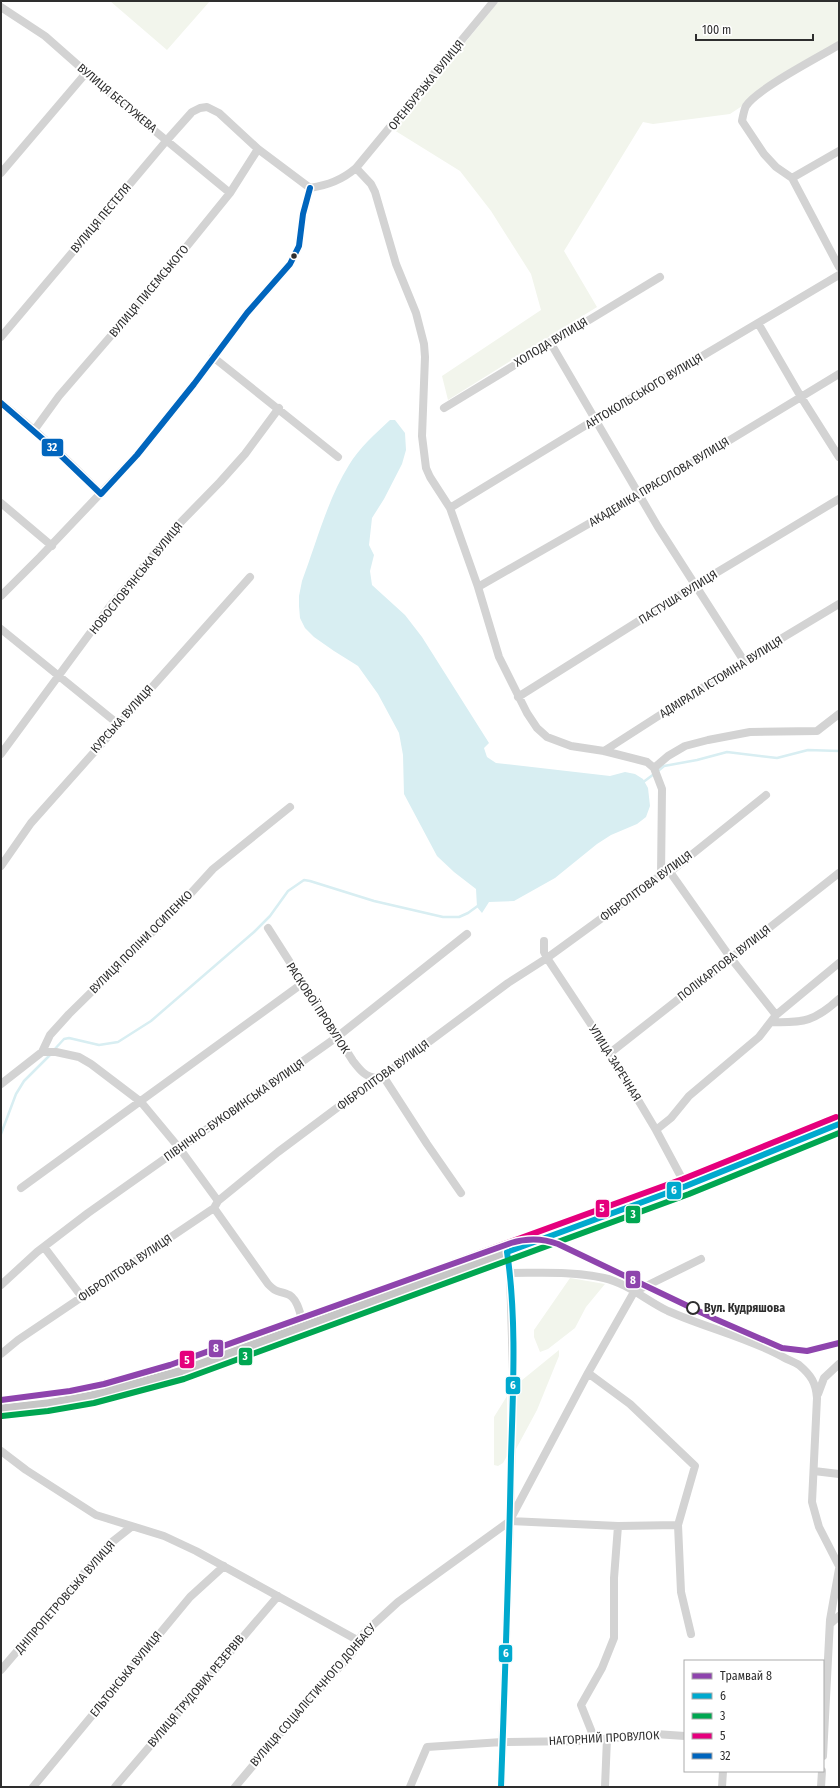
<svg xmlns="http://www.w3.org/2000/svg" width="840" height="1788" font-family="'Fira Sans Condensed',sans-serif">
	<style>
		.green { fill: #f2f5ec }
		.water { fill: #d8eef2 }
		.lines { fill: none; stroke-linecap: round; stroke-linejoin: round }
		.stream { stroke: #d8eef2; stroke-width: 2.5 }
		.minor { stroke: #d3d3d3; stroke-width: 8 }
		.major { stroke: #c6c6c6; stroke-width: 10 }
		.bus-1-casing { stroke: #fff; stroke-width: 9 }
		.bus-2-casing { stroke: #fff; stroke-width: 9 }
		.bus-3-casing { stroke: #fff; stroke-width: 9 }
		.bus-4-casing { stroke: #fff; stroke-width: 9 }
		.bus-1 { stroke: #00a9ce; stroke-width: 6 }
		.bus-2 { stroke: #00a651; stroke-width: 6 }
		.bus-3 { stroke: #e5007d; stroke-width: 6 }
		.bus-4 { stroke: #0065bd; stroke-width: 6 }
		.tram-1-casing { stroke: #fff; stroke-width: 9 }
		.tram-1 { stroke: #8e44ad; stroke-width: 6 }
		.bus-dot { fill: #2e2e2e; stroke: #fff; stroke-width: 1.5 }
		.stop-dot { fill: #fff; stroke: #2e2e2e; stroke-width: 2 }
		.labels { text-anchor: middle; stroke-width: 4; stroke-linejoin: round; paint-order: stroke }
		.street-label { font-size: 12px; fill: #2e2e2e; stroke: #fff }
		.stop-label { font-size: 12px; font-weight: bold; fill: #2e2e2e; stroke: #fff; text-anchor: start }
		.line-badge { stroke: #fff; stroke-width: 1.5 }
		.badge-label { font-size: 11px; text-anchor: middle; font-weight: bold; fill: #fff }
	</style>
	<rect width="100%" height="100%" fill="#fff"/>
	<!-- green -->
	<path class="green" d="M110 1H210L167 50Z
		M499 1H839V42L730 114 653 124 643 122 564 251 597 307 448 400 442 376 541 310 531 274 491 211 460 171 394 130Z
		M570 1278 605 1284 586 1307 575 1328 548 1349 540 1352 534 1337V1330Z
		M559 1350V1356L537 1410 516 1449V1385Z
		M507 1396V1456L503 1463 498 1466 494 1465V1417Z"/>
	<!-- water -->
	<path class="water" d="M390 420H395L405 433 406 450 402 464 384 499 372 518 369 545 374 555 370 571 372 585 405 615 422 637 489 743 484 748 487 757 496 763 610 776 625 772 635 774 643 779 648 788 650 806 646 817 637 824 611 835 597 844 555 878 514 901 489 902 482 913 477 907 476 889 454 872 437 856 404 794 403 755 399 733 378 694 358 666 334 651 314 637 305 628 300 618 299 606V596L302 581C316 544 328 498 349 465 359 448 376 433 390 420Z"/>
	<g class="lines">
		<!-- stream -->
		<path class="stream" d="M658 771 664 766 697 760 727 752 777 758 808 750 839 751
			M642 783 654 774
			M53 1051 64 1039 69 1038 99 1045 118 1042 151 1021 254 932 270 916 288 891 304 880 310 881 374 901 443 917H459L468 913 479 905
			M1 1134 16 1094 24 1081 50 1055"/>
		<!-- minor -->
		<path class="minor" d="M1 7 45 36 121 103 230 193
			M839 45C819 57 757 89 746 106 744 110 743 116 742 121L764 154 776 167 792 178 839 267
			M356 168 371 184 375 192 396 264 416 313 424 344 425 357 422 436 426 468 430 477 450 508 478 587 499 657 527 713 537 728 547 737 571 746 604 751 647 762 654 768 662 789 661 875
			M1 173 86 73
			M792 178 839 151
			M758 323 801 397 839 457
			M1 337 167 140 192 112 200 108 207 107 219 113 258 149 310 188C328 185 342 180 356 168L494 1
			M550 342 658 527 744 661
			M213 357 338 457
			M1 403C37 431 69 461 101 494
			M444 408 660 277
			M35 429 59 396 166 272 230 193 258 149
			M1 503 52 546
			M450 508 596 419 839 275
			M478 587 639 495 839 374
			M1 596 40 557 137 455 194 384 247 313 290 264 299 246 303 214 310 188
			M1 629 118 724
			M518 697 696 585 839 499
			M604 751 744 661 839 604
			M1 754 110 606 179 524 220 482 245 454 279 408
			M654 768 668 756 685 746 708 740 750 732 817 731 839 714
			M1 866 31 823 250 577
			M670 872 730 957 776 1015
			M268 928 353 1061C360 1070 365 1077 377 1078
			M544 941V952L547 958 610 1053 656 1130 686 1186
			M772 1022C804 1023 815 1021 839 999
			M42 1052H56L79 1057 91 1064 141 1102 180 1149 218 1201
			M610 1053 839 873
			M383 1076 427 1144 461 1193
			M1 1084 42 1052 50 1035 69 1014 182 903 213 869 290 807
			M656 1130 671 1118 689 1096 759 1037 776 1015 839 963
			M21 1188 303 983
			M214 1208 268 1284C277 1293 276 1290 287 1294 298 1297 301 1317 304 1327
			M44 1247 82 1297
			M510 1273C541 1273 574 1271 604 1278 627 1283 647 1301 668 1311 706 1328 747 1337 783 1357 788 1360 795 1362 799 1365 811 1375 816 1383 817 1398L812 1502 819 1527 839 1566
			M1 1285 37 1252 88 1213 337 1037 467 934
			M1 1354 18 1340 214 1208 218 1201 278 1152 377 1078 383 1076 508 983 547 958 661 875 670 872 766 795
			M588 1373 630 1404 695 1466 678 1525 681 1592 691 1634
			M818 1394 824 1378 839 1364
			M1 1451 26 1470 96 1515 164 1536 196 1551 359 1641
			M814 1471 839 1474
			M511 1518 588 1373 634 1292 701 1259
			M830 1624 839 1616
			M1 1670 107 1546 131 1527
			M595 1740 581 1705 602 1668 614 1638V1578L618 1526
			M823 1756 830 1620 839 1569
			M33 1787 190 1597 224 1566
			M115 1787 278 1596
			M235 1787 288 1724 352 1653 362 1635 398 1602 510 1521 618 1526 678 1525
			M410 1787 427 1747 502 1742 582 1741 655 1734 685 1736
			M501 1787 510 1521 513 1372 510 1273 507 1252
			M605 1787 607 1738
			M722 1787 723 1771
			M821 1787 822 1771"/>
		<!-- major -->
		<path class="major" d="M1 1408C63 1404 122 1390 181 1371L686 1186 757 1156 839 1124"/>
		<!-- bus-1 casing -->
		<g class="bus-1-casing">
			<path id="bus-1" d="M507 1252 686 1186 839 1124
				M501 1787C505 1677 509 1567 511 1457 513 1390 517 1319 507 1252"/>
		</g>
		<!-- bus-2 casing -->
		<g class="bus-2-casing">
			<path id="bus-2" d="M2 1416 48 1411 94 1403 184 1379 689 1194 839 1133"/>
		</g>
		<!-- bus-3 casing -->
		<g class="bus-3-casing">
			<path id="bus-3" d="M1 1400 46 1395 90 1387 178 1363 683 1179 836 1117"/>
		</g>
		<!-- bus-4 casing -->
		<g class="bus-4-casing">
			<path id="bus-4" d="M1 403 52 447 101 494
				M101 494 137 455 194 384 247 313 290 264 299 246 303 214 310 188"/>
		</g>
		<!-- bus-1 -->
		<use href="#bus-1" class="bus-1"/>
		<!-- bus-2 -->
		<use href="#bus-2" class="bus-2"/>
		<!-- bus-3 -->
		<use href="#bus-3" class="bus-3"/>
		<!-- bus-4 -->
		<use href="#bus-4" class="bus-4"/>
		<!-- tram-1 casing -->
		<g class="tram-1-casing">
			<path id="tram-1" d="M1 1400 70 1391 104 1384 170 1365 511 1243C527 1238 542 1238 558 1244L715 1319 782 1348 807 1351 839 1343"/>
		</g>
		<!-- tram-1 -->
		<use href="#tram-1" class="tram-1"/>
	</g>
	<!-- markers -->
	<circle class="bus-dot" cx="294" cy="256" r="3.5"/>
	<circle class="stop-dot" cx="693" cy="1308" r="6"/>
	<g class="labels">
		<!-- street labels -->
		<g class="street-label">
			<text transform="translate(426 85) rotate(-51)" y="4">ОРЕНБУРЗЬКА ВУЛИЦЯ</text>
			<text transform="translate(117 98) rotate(40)" y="4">ВУЛИЦЯ БЕСТУЖЕВА</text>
			<text transform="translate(101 218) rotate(-50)" y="4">ВУЛИЦЯ ПЕСТЕЛЯ</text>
			<text transform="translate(149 291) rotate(-50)" y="4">ВУЛИЦЯ ПИСЕМСЬКОГО</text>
			<text transform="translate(551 342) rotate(-31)" y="4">ХОЛОДА ВУЛИЦЯ</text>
			<text transform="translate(644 391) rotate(-31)" y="4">АНТОКОЛЬСЬКОГО ВУЛИЦЯ</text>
			<text transform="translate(659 482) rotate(-31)" y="4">АКАДЕМІКА ПРАСОЛОВА ВУЛИЦЯ</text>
			<text transform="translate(136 578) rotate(-51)" y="4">НОВОСЛОВ'ЯНСЬКА ВУЛИЦЯ</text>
			<text transform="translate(678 597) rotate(-32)" y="4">ПАСТУША ВУЛИЦЯ</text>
			<text transform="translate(721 677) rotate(-32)" y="4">АДМІРАЛА ІСТОМІНА ВУЛИЦЯ</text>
			<text transform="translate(122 719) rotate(-48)" y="4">КУРСЬКА ВУЛИЦЯ</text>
			<text transform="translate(646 886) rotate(-36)" y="4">ФІБРОЛІТОВА ВУЛИЦЯ</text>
			<text transform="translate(141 942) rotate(-45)" y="4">ВУЛИЦЯ ПОЛІНИ ОСИПЕНКО</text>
			<text transform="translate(724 963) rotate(-38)" y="4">ПОЛІКАРПОВА ВУЛИЦЯ</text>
			<text transform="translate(318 1008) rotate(57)" y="4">РАСКОВОЇ ПРОВУЛОК</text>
			<text transform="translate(615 1063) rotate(58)" y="4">УЛИЦА ЗАРЕЧНАЯ</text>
			<text transform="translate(383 1075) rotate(-36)" y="4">ФІБРОЛІТОВА ВУЛИЦЯ</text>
			<text transform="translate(234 1110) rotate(-35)" y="4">ПІВНІЧНО-БУКОВИНСЬКА ВУЛИЦЯ</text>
			<text transform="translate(125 1268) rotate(-34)" y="4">ФІБРОЛІТОВА ВУЛИЦЯ</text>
			<text transform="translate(65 1597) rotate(-49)" y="4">ДНІПРОПЕТРОВСЬКА ВУЛИЦЯ</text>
			<text transform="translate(126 1674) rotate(-51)" y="4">ЕЛЬТОНСЬКА ВУЛИЦЯ</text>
			<text transform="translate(196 1691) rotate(-50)" y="4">ВУЛИЦЯ ТРУДОВИХ РЕЗЕРВІВ</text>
			<text transform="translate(313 1695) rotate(-49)" y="4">ВУЛИЦЯ СОЦІАЛІСТИЧНОГО ДОНБАСУ</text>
			<text transform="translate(604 1738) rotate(-3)" y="4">НАГОРНИЙ ПРОВУЛОК</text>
		</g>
		<!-- stop labels -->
		<g class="stop-label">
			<text x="704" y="1312">Вул. Кудряшова</text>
		</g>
	</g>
	<g class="line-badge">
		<rect x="41" y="438" width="23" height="19" rx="4" fill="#0065bd"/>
		<rect x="666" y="1181" width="16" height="19" rx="4" fill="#00a9ce"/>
		<rect x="595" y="1199" width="15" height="19" rx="4" fill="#e5007d"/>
		<rect x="625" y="1205" width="16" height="19" rx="4" fill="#00a651"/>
		<rect x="625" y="1270" width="16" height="19" rx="4" fill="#8e44ad"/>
		<rect x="208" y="1339" width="16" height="19" rx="4" fill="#8e44ad"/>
		<rect x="238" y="1347" width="15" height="19" rx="4" fill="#00a651"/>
		<rect x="179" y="1350" width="16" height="19" rx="4" fill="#e5007d"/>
		<rect x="505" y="1376" width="16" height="19" rx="4" fill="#00a9ce"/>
		<rect x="498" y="1644" width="15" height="19" rx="4" fill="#00a9ce"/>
	</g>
	<g class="badge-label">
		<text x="52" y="451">32</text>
		<text x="674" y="1194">6</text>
		<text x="602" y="1212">5</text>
		<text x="633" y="1218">3</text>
		<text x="633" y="1284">8</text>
		<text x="216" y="1352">8</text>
		<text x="245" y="1360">3</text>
		<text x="187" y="1364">5</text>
		<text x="513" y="1389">6</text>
		<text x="506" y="1657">6</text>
	</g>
	<!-- border -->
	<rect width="840" height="1788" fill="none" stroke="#2e2e2e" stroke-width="4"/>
	<!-- legend -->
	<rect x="684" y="1660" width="140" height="112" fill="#ffffff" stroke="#ababab"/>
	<rect x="692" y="1673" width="20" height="6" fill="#8e44ad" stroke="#ababab"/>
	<text x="720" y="1680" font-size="12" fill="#2e2e2e">Трамвай 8</text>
	<rect x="692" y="1693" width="20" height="6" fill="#00a9ce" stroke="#ababab"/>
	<text x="720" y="1700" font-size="12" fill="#2e2e2e">6</text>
	<rect x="692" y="1713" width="20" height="6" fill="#00a651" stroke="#ababab"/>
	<text x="720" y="1720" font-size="12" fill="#2e2e2e">3</text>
	<rect x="692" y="1733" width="20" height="6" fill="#e5007d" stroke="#ababab"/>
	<text x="720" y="1740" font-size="12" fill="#2e2e2e">5</text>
	<rect x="692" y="1753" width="20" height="6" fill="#0065bd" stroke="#ababab"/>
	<text x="720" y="1760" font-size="12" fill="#2e2e2e">32</text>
	<!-- scale -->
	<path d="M696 34v6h117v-6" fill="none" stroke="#2e2e2e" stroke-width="2"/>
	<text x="702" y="34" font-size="12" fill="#2e2e2e" stroke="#ffffff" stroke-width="3" paint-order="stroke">100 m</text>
</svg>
